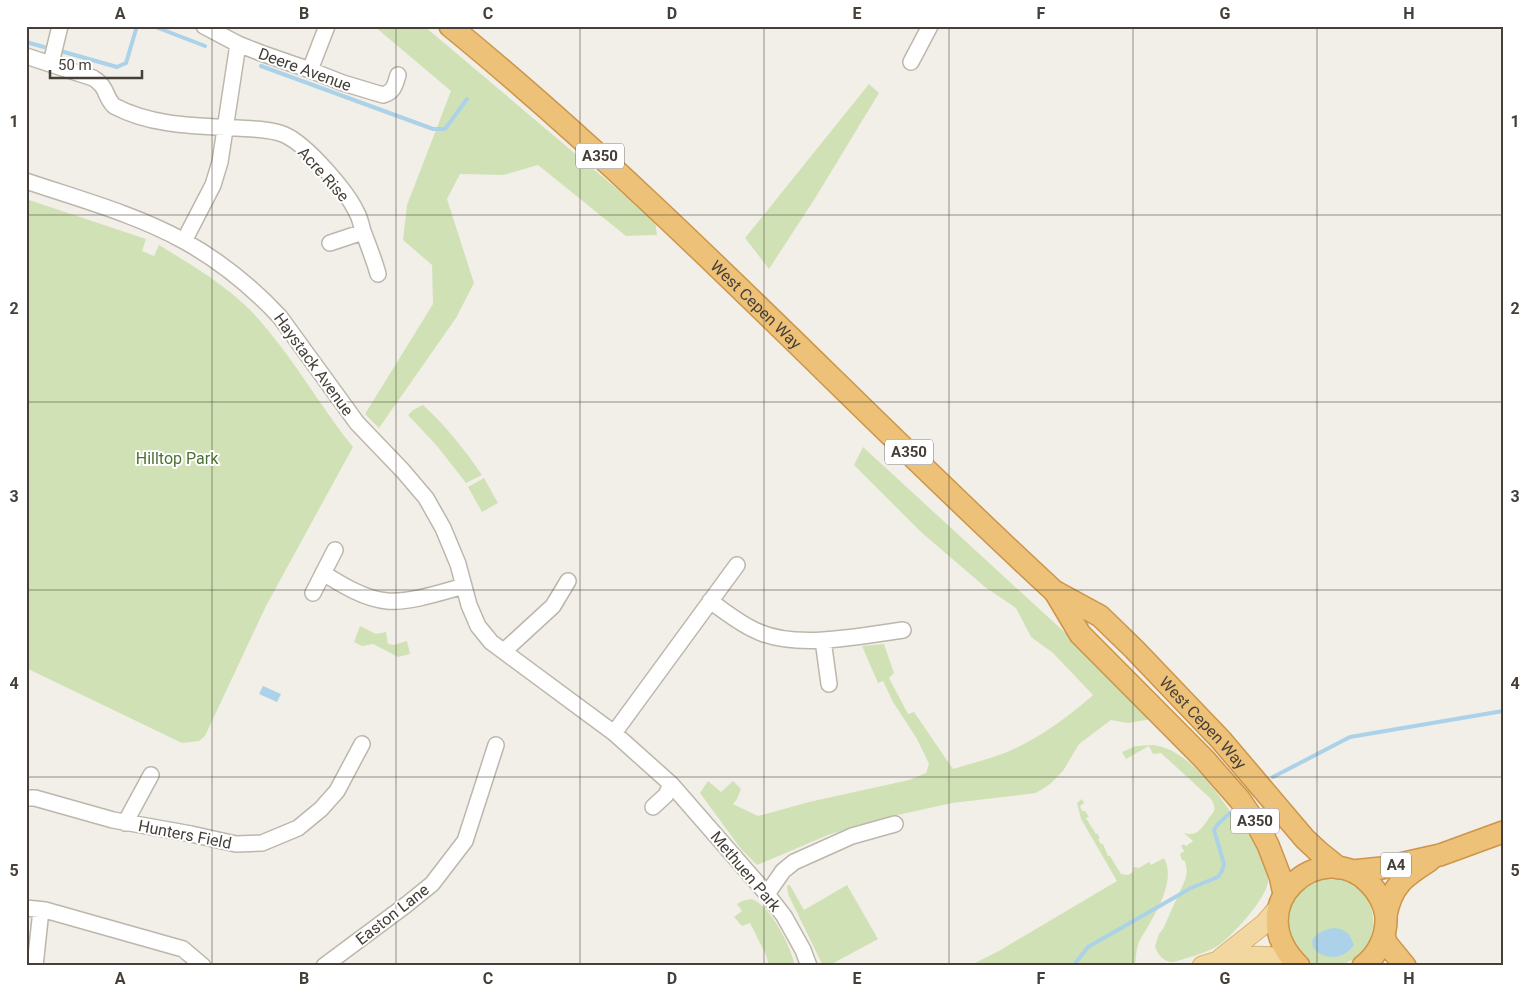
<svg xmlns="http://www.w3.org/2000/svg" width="1529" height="992" font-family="Roboto,sans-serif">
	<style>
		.green { fill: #d0e2b5 }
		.water { fill: #abd2e8 }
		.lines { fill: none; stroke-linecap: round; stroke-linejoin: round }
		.stream { stroke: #abd2e8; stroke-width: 4 }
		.minor-casing { stroke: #bdb6ac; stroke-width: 18 }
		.major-casing { stroke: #d6b372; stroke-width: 21 }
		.highway-casing { stroke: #cc9548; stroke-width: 24 }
		.minor { stroke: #fff; stroke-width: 15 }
		.major { stroke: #f3d7a0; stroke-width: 19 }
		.highway { stroke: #eec178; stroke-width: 21 }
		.grid { fill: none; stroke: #453f38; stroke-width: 1; stroke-opacity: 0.55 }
		.labels { text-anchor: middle; stroke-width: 4; stroke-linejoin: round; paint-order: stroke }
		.shield { fill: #fff; stroke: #7d7974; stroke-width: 1 }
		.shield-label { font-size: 15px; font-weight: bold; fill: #453f38 }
		.street-label { font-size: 16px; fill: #453f38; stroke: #fff }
		.park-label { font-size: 16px; fill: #4c7031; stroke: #fff }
		.neatline { fill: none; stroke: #453f38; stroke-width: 2 }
		.grid-label { font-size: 16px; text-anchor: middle; font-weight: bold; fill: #453f38 }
	</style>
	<rect width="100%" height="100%" fill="#f2efe8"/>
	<!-- green -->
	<path class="green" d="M374 26H424L655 221 657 235 626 236 538 165 504 175 460 174 447 199 474 283 456 318 379 428 365 414 433 304 432 265 403 240 407 205 451 91Z
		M869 84 879 93 814 200 769 269 745 238Z
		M26 199 146 239 142 251 154 256 159 245C190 264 221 282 247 307 260 319 271 334 282 348 306 380 328 416 353 447L266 606 205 736 199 741 182 743 26 668Z
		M423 405C445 425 465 450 482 475L466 483 437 446 408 415 413 410Z
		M863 447 1158 718 1128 723 1111 720 1079 744 1063 771 1050 784 1036 793 952 803 884 818 828 835 757 865 741 849 700 793 708 781 721 792 733 781 741 789 737 799 733 804 758 816 809 802 909 780 926 773 929 764 917 739 893 702 883 681 878 683 862 646 884 644 894 673 889 678 908 714 914 712 953 769C969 764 986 760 1002 754 1035 741 1066 719 1093 695L1053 653 1031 637 1016 608 985 587 921 532 854 465Z
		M484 478 498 503 482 512 468 487Z
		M360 626 376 634 386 632 388 644 394 645 407 641 410 654 398 657 373 644 362 646 354 642Z
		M1153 745C1191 750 1217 794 1238 822L1243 819C1253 832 1270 865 1268 882 1266 899 1231 938 1216 947 1205 953 1185 959 1173 962 1164 962 1157 955 1155 946L1159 934 1163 929 1185 880 1187 872 1185 861 1182 860 1180 854 1184 851 1181 846 1184 844 1186 846 1193 841 1184 833C1196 837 1201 829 1207 821 1213 811 1218 812 1211 799L1161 753 1153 754 1149 746 1126 759 1122 752 1136 746Z
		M1082 799 1084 803 1080 806 1082 811H1085L1089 817 1086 818 1096 834 1097 833 1100 838 1098 839 1101 844H1103L1108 856H1110L1121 874 1128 875 1133 872 1134 867 1139 868 1149 862 1151 865 1164 858C1178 883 1151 920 1139 942 1136 949 1136 958 1135 966H969L997 952 1117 881 1081 819 1077 803Z
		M1322 876C1329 876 1339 876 1345 879 1390 901 1379 966 1328 966 1318 966 1307 963 1300 956 1294 951 1290 944 1286 938L1289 898Z
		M790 885 804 910 847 885 878 939 828 966H823L788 894 787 886Z
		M751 899C770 904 791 947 795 966H769L766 955 750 923 742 926 734 917 742 911 737 904 742 901Z"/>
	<!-- water -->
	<path class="water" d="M263 686 281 694 277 702 259 694Z
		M1333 928 1341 929 1349 934 1354 945C1332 976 1285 938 1333 928Z"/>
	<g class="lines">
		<!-- stream -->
		<path class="stream" d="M153 26 205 46
			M26 42 44 47
			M64 52 117 67 126 63 137 26
			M261 66 433 129H445L467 99
			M1273 777 1350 737 1503 711
			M1073 966 1088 947 1191 888 1218 877 1222 871 1224 864 1214 830 1218 824 1230 813"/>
		<!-- minor casing -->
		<g class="minor-casing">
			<path id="minor" d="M204 26 238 44 261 53 310 70 343 83 383 95C394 92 395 85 398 75
				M26 56 93 78C108 87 104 96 114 106 152 126 195 126 237 128 251 129 272 129 285 135 307 145 347 191 357 213 360 218 361 225 363 231 368 245 374 259 378 274
				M911 62 930 26
				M51 63 60 26
				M310 70 327 26
				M26 181C79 199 135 214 184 241 220 261 252 287 280 317L357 423 403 471 426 498 443 528 458 564 469 605 478 626 491 642 614 733 671 784 767 894 784 916 803 950 809 966
				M184 241 213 185 220 162 238 44
				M330 243 363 232
				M323 573C342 585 365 599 387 601 410 603 442 592 464 586
				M313 593 335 550
				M710 601C726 612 741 625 759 632 798 649 861 636 903 630
				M823 640 829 684
				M504 651 553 606 568 581
				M614 733 737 565
				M26 798H35L113 820 191 834 236 844 262 843 298 828 321 809 337 791 362 744
				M653 807 666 795 671 784
				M125 823 151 775
				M767 894 783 871 794 862 852 836 895 824
				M26 908 45 910 183 949 203 966
				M35 966 41 910
				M324 966 406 905 432 884 465 841 496 745"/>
		</g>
		<!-- major casing -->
		<g class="major-casing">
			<path id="major" d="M1220 959 1264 924 1278 908
				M1202 966C1227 957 1255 954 1281 958 1287 959 1293 963 1299 966"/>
		</g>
		<!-- highway casing -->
		<g class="highway-casing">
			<g id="highway">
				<path id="s1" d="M450 26C664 201 851 404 1054 591L1100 616 1134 649 1221 740 1305 839 1319 852 1339 868"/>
				<path d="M1055 592 1080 634 1205 760 1240 800 1259 828 1268 845 1280 876 1284 894"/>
				<path d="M1352 871 1382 868 1440 855 1503 832"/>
				<path d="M1386 915C1392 885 1404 877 1429 861"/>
				<path d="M1384 937 1387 944 1405 966"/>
				<path d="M1299 966C1237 905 1322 835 1369 883 1378 892 1384 903 1386 916 1387 936 1378 955 1363 966"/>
			</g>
		</g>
		<!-- minor -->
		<use href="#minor" class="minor"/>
		<!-- major -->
		<use href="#major" class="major"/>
		<!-- highway -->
		<use href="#highway" class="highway"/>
	</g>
	<!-- grid -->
	<path class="grid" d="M212 26V966M396 26V966M580 26V966M764 26V966M949 26V966M1133 26V966M1317 26V966M26 215H1503M26 402H1503M26 590H1503M26 777H1503"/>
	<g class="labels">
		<!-- shield labels -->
		<g class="shield">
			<rect x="576" y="143.5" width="48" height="25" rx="4"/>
			<rect x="885" y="439.5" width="48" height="25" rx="4"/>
			<rect x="1231" y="808.5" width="48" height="25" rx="4"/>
			<rect x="1381" y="852.5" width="30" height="25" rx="4"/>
		</g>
		<g class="shield-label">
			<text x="600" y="161">A350</text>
			<text x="909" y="457">A350</text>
			<text x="1255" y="826">A350</text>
			<text x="1396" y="870">A4</text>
		</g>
		<!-- street labels -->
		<g class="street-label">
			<text transform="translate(305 69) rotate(20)" y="6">Deere Avenue</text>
			<text transform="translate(324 174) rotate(48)" y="6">Acre Rise</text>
			<text dy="6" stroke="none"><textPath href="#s1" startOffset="414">West Cepen Way</textPath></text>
			<text transform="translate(314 364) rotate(54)" y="6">Haystack Avenue</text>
			<text dy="6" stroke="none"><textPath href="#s1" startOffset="1028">West Cepen Way</textPath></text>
			<text transform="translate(185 834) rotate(11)" y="6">Hunters Field</text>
			<text transform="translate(746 871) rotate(50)" y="6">Methuen Park</text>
			<text transform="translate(392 914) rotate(-38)" y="6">Easton Lane</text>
		</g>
		<!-- park labels -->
		<g class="park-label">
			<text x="177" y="464">Hilltop Park</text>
		</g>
	</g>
	<!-- border -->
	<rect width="1529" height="992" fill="none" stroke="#ffffff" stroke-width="55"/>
	<!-- scale -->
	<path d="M50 70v8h92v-8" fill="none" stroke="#453f38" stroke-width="2.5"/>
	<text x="58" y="70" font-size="15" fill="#453f38" stroke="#ffffff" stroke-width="4" paint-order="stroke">50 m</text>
	<rect x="28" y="28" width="1474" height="936" class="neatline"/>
	<g class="grid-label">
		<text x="120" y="19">A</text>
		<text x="304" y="19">B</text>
		<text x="488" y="19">C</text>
		<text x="672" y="19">D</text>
		<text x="857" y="19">E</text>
		<text x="1041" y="19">F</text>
		<text x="1225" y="19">G</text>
		<text x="1409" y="19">H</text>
		<text x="14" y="127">1</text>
		<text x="1515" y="127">1</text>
		<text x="14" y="314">2</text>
		<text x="1515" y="314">2</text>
		<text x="14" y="502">3</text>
		<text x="1515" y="502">3</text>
		<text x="14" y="689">4</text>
		<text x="1515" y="689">4</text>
		<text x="14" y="876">5</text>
		<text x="1515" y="876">5</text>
		<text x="120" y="984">A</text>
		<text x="304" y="984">B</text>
		<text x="488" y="984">C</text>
		<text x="672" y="984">D</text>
		<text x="857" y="984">E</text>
		<text x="1041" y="984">F</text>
		<text x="1225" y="984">G</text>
		<text x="1409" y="984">H</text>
	</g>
</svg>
